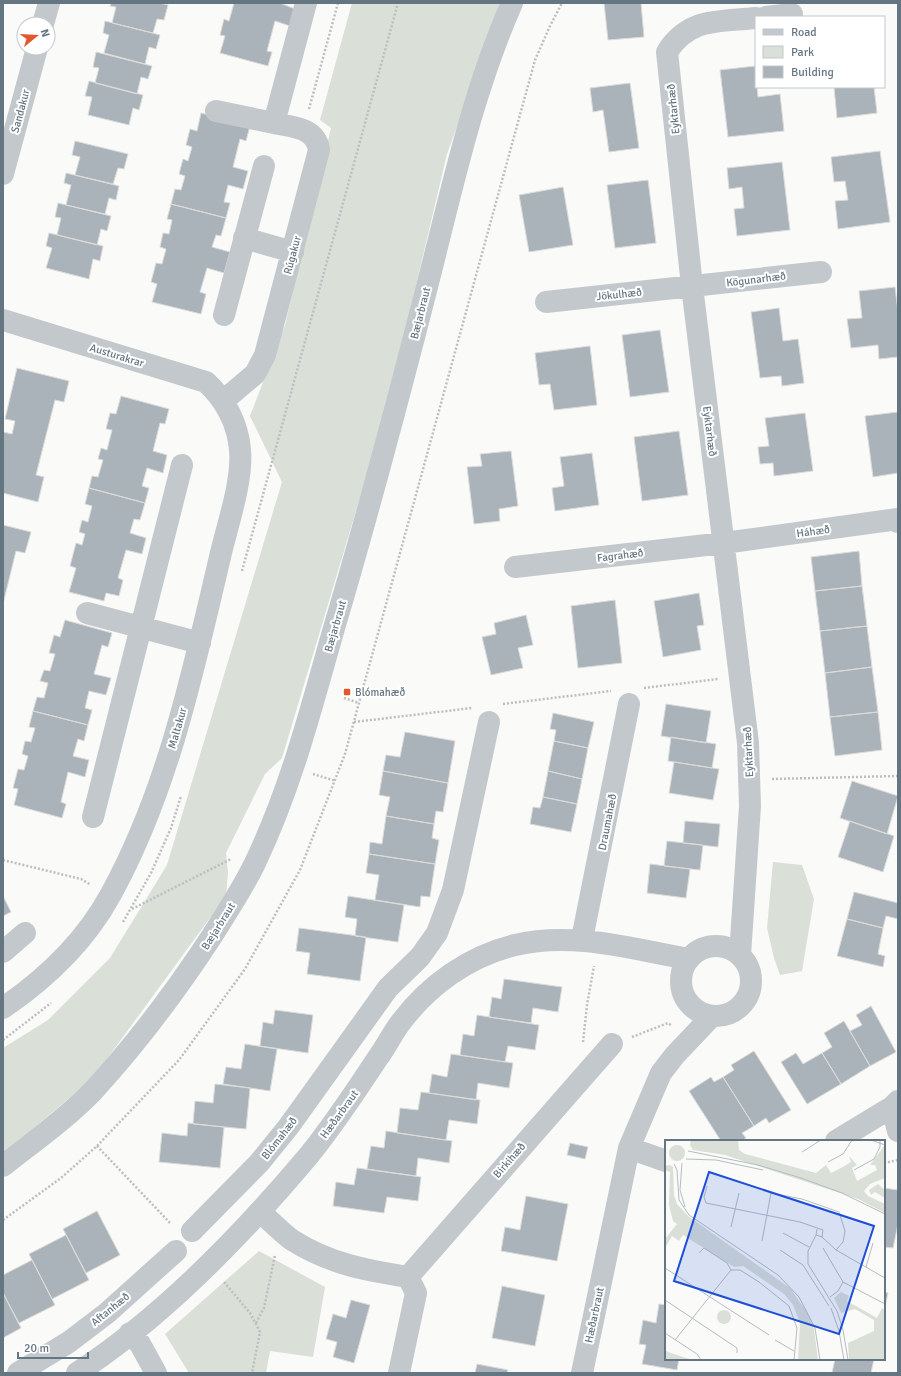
<svg xmlns="http://www.w3.org/2000/svg" width="901" height="1376" font-family="Signika,sans-serif">
	<style>
		.green { fill: #dadfd7 }
		.building { fill: #aab3b9; stroke: #dcdcda }
		.lines { fill: none; stroke-linecap: round; stroke-linejoin: round }
		.path { stroke: #bbbfc2; stroke-width: 2.5; stroke-dasharray: 2 2; stroke-linecap: butt }
		.minor { stroke: #c3c8cc; stroke-width: 22 }
		.poi-dot { fill: #e4572e; stroke: #fff; stroke-width: 1.5 }
		.labels { text-anchor: middle; stroke-width: 4; stroke-linejoin: round; paint-order: stroke }
		.street-label { font-size: 11px; fill: #657683; stroke: #fff }
		.poi-label { font-size: 11px; fill: #657683; stroke: #fff; text-anchor: start }
		.inset-road { fill: none; stroke: #b5bdc2; stroke-width: 1 }
		.view { fill: #1d4ed8; fill-opacity: 0.15; stroke: #1d4ed8; stroke-width: 2 }
		.inset-edge { fill: none; stroke: #657683; stroke-width: 2 }
	</style>
	<rect width="100%" height="100%" fill="#fafaf8"/>
	<!-- green -->
	<path class="green" d="M352 3H502L447 154 388 404 282 758 265 774 226 853 228 873 226 896 93 1078 3 1154V1048L48 1020 110 958 167 865 282 482 250 416 285 325 331 128 320 120Z
		M773 862 802 865 814 899 802 971 780 975 774 958 767 928Z
		M259 1251 325 1287 313 1357 270 1351 266 1373H189L165 1334Z"/>
	<!-- building -->
	<path class="building" d="M111 3H159L168 5 164 20 157 19 153 33 112 23 116 7 110 6Z
		M233 3H280L295 9 290 26 275 21 267 51 272 52 268 66 220 53 225 36 220 35 224 19 229 21 234 3Z
		M604 3H641L644 37 608 40Z
		M105 21 160 35 156 49 149 47 145 64 104 53 109 35 103 33Z
		M96 52 152 66 148 79 141 77 137 94 95 83 99 68 93 67Z
		M755 66 758 97 780 94 784 131 728 137 720 70Z
		M89 81 143 95 139 110 133 108 129 125 88 115 92 97 85 96Z
		M630 83 639 148 609 152 603 110 593 112 590 88Z
		M834 87H874L877 113 837 118Z
		M201 113 250 126 246 141 240 139 233 167 248 171 243 189 228 185 224 202 230 203 226 218 171 204 175 189 181 190 185 176 179 174 183 159 188 161 192 147 186 145 190 129 197 131Z
		M75 141 128 154 124 169 118 168 113 184 75 175 80 157 72 155Z
		M880 151 890 222 838 229 835 201 848 200 845 181 834 182 831 157Z
		M782 162 790 230 737 236 734 209 744 208 742 187 729 189 727 168Z
		M66 173 119 186 116 200 109 198 105 214 66 205 71 185 64 183Z
		M648 180 656 243 615 248 607 185Z
		M563 187 573 245 529 252 519 195Z
		M58 203 111 216 107 231 101 229 97 245 57 235 61 218 55 217Z
		M171 204 226 218 221 236 216 235 212 247 230 252 224 273 207 268 200 292 206 294 201 314 152 302 157 284 151 282 156 263 162 264 166 249 160 247 163 233 169 234 172 220 167 219Z
		M49 233 103 246 100 261 93 259 89 279 46 268 52 248 46 246Z
		M895 287 898 312V357L879 359 878 345 851 348 847 319 862 318 859 291Z
		M779 308 783 341 798 339 804 383 782 386 781 376 760 378 751 312Z
		M660 330 669 392 630 397 622 335Z
		M590 346 597 405 554 410 550 384 539 385 535 353Z
		M17 368 69 381 64 402 55 400 36 475 44 477 38 502 3 493V432L12 434 15 421 5 419Z
		M121 396 169 409 165 424 160 423 153 451 167 455 163 473 147 468 142 486 149 488 145 503 89 488 92 476 98 477 103 460 98 459 101 448 107 450 112 430 106 429 110 413 116 414Z
		M898 412V473L873 477 865 416Z
		M805 413 813 471 774 476 773 463 760 464 758 447 769 446 765 418Z
		M679 431 688 495 642 501 634 437Z
		M511 451 518 506 499 509 500 521 474 524 467 467 482 466 480 454Z
		M592 453 599 505 555 511 552 488 564 486 560 457Z
		M89 488 145 503 140 520 134 519 130 533 146 538 142 554 126 550 118 578 123 580 119 596 106 593 104 601 69 592 76 568 70 566 76 543 82 545 85 534 79 532 82 520 88 522 92 506 85 504Z
		M3 525 31 532 25 553 16 551 3 604Z
		M859 551 862 586 815 591 811 557Z
		M862 586 867 626 820 631 815 591Z
		M699 593 704 625 697 626 701 650 663 657 654 601Z
		M615 600 622 663 578 668 571 606Z
		M526 615 533 645 518 648 523 668 491 675 482 637 496 634 494 623Z
		M65 620 112 633 108 647 102 645 94 674 111 678 106 695 89 691 85 708 92 710 88 725 33 711 37 697 44 698 48 683 40 681 44 670 50 671 55 654 49 653 54 635 60 637Z
		M867 626 872 667 825 673 820 631Z
		M872 667 878 712 830 717 825 673Z
		M666 704 711 711 706 743 661 736Z
		M33 711 88 725 84 741 78 739 73 756 89 760 85 777 68 772 61 802 66 804 62 818 14 805 18 789 13 788 18 769 24 770 28 756 22 754 25 741 31 742 35 728 29 727Z
		M878 712 882 750 835 756 830 717Z
		M553 713 594 722 588 748 554 741 556 730 550 729Z
		M405 732 455 741 448 783 383 771 386 755 400 757Z
		M671 737 716 744 712 768 668 761Z
		M554 741 588 748 582 779 548 771Z
		M674 762 719 769 713 800 669 793Z
		M383 771 448 783 443 812 436 811 434 824 386 816 390 797 379 795Z
		M548 771 582 779 577 804 543 797Z
		M852 781 898 796 887 834 840 818Z
		M543 797 577 804 571 832 530 824 533 807 540 808Z
		M386 816 434 824 432 838 439 840 435 864 369 854 370 842 382 844Z
		M685 821 720 824 718 847 683 843Z
		M850 821 894 836 883 872 838 857Z
		M667 841 703 845 700 870 664 866Z
		M369 854 435 864 430 897 421 896 420 907 375 900 379 875 366 873Z
		M650 864 690 869 686 898 647 893Z
		M854 892 898 903V919L886 916 883 928 847 919Z
		M3 896 11 912 3 916Z
		M348 896 404 905 398 942 355 936 357 919 345 917Z
		M847 919 883 928 878 954 885 956 883 967 837 956Z
		M299 928 366 937 360 981 307 974 310 953 296 951Z
		M504 979 562 987 558 1012 533 1008 531 1023 489 1017 492 997 501 999Z
		M871 1006 896 1052 870 1066 850 1031 862 1025 856 1015Z
		M275 1010 313 1015 308 1053 260 1046 263 1022 273 1024Z
		M477 1015 539 1025 535 1050 508 1046 505 1062 460 1055 463 1034 474 1036Z
		M844 1021 870 1066 841 1084 822 1053 832 1047 824 1033Z
		M245 1044 277 1049 270 1091 223 1084 226 1067 241 1069Z
		M754 1051 791 1110 769 1123 766 1118 754 1126 723 1077 734 1070 731 1065Z
		M796 1053 803 1064 822 1053 841 1084 807 1104 781 1062Z
		M451 1054 513 1063 509 1088 478 1083 476 1100 429 1093 432 1074 447 1077Z
		M711 1077 714 1082 723 1077 754 1126 742 1133 746 1138 741 1141H721L689 1091Z
		M215 1084 250 1088 246 1129 193 1124 195 1101 213 1103Z
		M421 1092 480 1100 477 1124 449 1120 446 1140 397 1133 400 1108 418 1110Z
		M188 1123 224 1127 220 1168 159 1162 162 1133 187 1136Z
		M386 1131 452 1141 449 1163 418 1158 416 1176 367 1169 371 1146 384 1148Z
		M570 1143 588 1147 585 1159 567 1155Z
		M357 1168 421 1177 418 1201 387 1197 384 1213 333 1206 336 1182 354 1185Z
		M884 1188 898 1190V1224L893 1248 884 1247Z
		M526 1196 568 1204 557 1261 501 1251 505 1227 520 1230Z
		M97 1211 120 1255 86 1273 63 1229Z
		M66 1235 89 1280 52 1299 29 1254Z
		M32 1260 55 1305 19 1323 3 1293V1275Z
		M502 1286 545 1295 535 1346 492 1338Z
		M884 1292 888 1293 884 1312Z
		M3 1293 21 1328 3 1338Z
		M351 1300 370 1305 354 1363 333 1357 337 1342 326 1339 333 1314 346 1318Z
		M659 1304 666 1305V1359H679L677 1370 642 1364 646 1345 639 1344 643 1320 656 1323Z
		M835 1359H874L871 1373H832Z
		M477 1364 508 1370 507 1373H475Z"/>
	<g class="lines">
		<!-- path -->
		<path class="path" d="M309 109 338 3
			M242 571 398 3
			M644 688 718 679
			M344 698 359 703
			M503 704 611 691
			M354 722 472 708
			M313 774 336 781
			M772 779 898 776
			M3 860 81 879 91 885
			M132 909 231 859
			M123 922 151 873 171 828 181 796
			M632 1037 668 1023 672 1026
			M3 1040 51 1003
			M583 1042 587 1005 594 966
			M97 1146 171 1224
			M884 1163 898 1160
			M3 1220 61 1178 97 1146 179 1060 245 969 300 870 345 754 535 60 550 26 562 3
			M224 1282 250 1313 260 1332 252 1373
			M256 1323 264 1308 275 1255"/>
		<!-- minor -->
		<path class="minor" d="M766 17 792 14
			M43 24 49 3
			M216 111 274 123 306 3
			M3 174 37 48
			M244 238 293 252
			M546 302 821 272
			M224 315 264 166
			M3 320 206 382C225 399 238 424 240 450 243 481 227 526 220 557 193 672 168 790 111 894 85 942 47 978 3 1008
			M223 401 255 374 265 355 319 150C316 127 292 127 274 123
			M515 567 724 543 898 519V522
			M87 613 200 643
			M93 817 182 465
			M582 939 629 704
			M681 981a35 35 0 1 1 70 0a35 35 0 1 1-70 0Z
			M3 952 25 933
			M740 955 750 806 748 743 692 286 667 52C689 17 720 22 756 18
			M892 1107 898 1131
			M836 1141 892 1107 898 1101
			M629 1148 666 1161
			M3 1166C33 1142 66 1119 93 1091 137 1043 176 991 212 936 227 912 243 888 255 863 290 790 310 713 332 635 368 514 400 393 431 271 454 180 474 89 512 3
			M260 1212C271 1221 281 1232 292 1240 330 1264 365 1270 408 1277
			M192 1231 259 1163 289 1126 388 988 420 957 437 933 453 890 489 722
			M130 1333 140 1344 156 1373
			M18 1373 69 1342 107 1313 176 1251
			M77 1373C164 1316 244 1233 310 1154 334 1124 356 1091 377 1059 386 1047 392 1034 401 1022 429 985 469 956 515 945 573 931 631 949 689 959
			M399 1373 416 1293 408 1277 612 1044
			M582 1373 629 1148 661 1073 675 1055 712 1016"/>
	</g>
	<!-- markers -->
	<rect class="poi-dot" x="343" y="688" width="8" height="8" rx="2"/>
	<g class="labels">
		<!-- street labels -->
		<g class="street-label">
			<text transform="translate(673 109) rotate(-96)" y="4">Eyktarhæð</text>
			<text transform="translate(20 111) rotate(-75)" y="4">Sandakur</text>
			<text transform="translate(292 255) rotate(-75)" y="4">Rúgakur</text>
			<text transform="translate(756 279) rotate(-7)" y="4">Kögunarhæð</text>
			<text transform="translate(619 294) rotate(-6)" y="4">Jökulhæð</text>
			<text transform="translate(420 313) rotate(-76)" y="4">Bæjarbraut</text>
			<text transform="translate(117 355) rotate(17)" y="4">Austurakrar</text>
			<text transform="translate(710 431) rotate(83)" y="4">Eyktarhæð</text>
			<text transform="translate(813 531) rotate(-8)" y="4">Háhæð</text>
			<text transform="translate(620 555) rotate(-7)" y="4">Fagrahæð</text>
			<text transform="translate(335 626) rotate(-74)" y="4">Bæjarbraut</text>
			<text transform="translate(177 728) rotate(-74)" y="4">Maltakur</text>
			<text transform="translate(748 752) rotate(-93)" y="4">Eyktarhæð</text>
			<text transform="translate(607 822) rotate(-79)" y="4">Draumahæð</text>
			<text transform="translate(218 926) rotate(-58)" y="4">Bæjarbraut</text>
			<text transform="translate(339 1114) rotate(-54)" y="4">Hæðarbraut</text>
			<text transform="translate(279 1138) rotate(-52)" y="4">Blómahæð</text>
			<text transform="translate(509 1160) rotate(-49)" y="4">Birkihæð</text>
			<text transform="translate(110 1309) rotate(-39)" y="4">Aftanhæð</text>
			<text transform="translate(594 1315) rotate(-78)" y="4">Hæðarbraut</text>
		</g>
		<!-- poi labels -->
		<g class="poi-label">
			<text x="355" y="696">Blómahæð</text>
		</g>
	</g>
	<!-- overview -->
	<g transform="translate(665 1140)">
		<rect width="220" height="220" fill="#fafaf8"/>
		<path d="M26 0H73L74 10 80 14 151 33 161 25 166 33 176 28 186 22 184 16 192 25 187 28 192 41 212 30 210 25H205L219 6 220 38 205 44 199 51 203 56 220 64V73L193 59 60 15 28 10 25 5ZM4 13a8 8 0 1 1 16 0a8 8 0 1 1-16 0ZM5 25 8 27 9 55 12 64 23 76 125 148 142 172 149 189 153 220H133L135 183 128 165 119 154 78 126 69 127 18 95 14 101 7 96 0 108V99L12 84 8 81 4 65 5 32 0 30V26ZM213 44 220 50V58L210 52 206 55 204 50ZM176 152 184 156 182 161 212 178 217 168 220 170V220H184L183 203 209 191V180L190 169 176 173 169 158ZM52 177a7 7 0 1 1 14 0a7 7 0 1 1-14 0ZM0 210 3 212 27 220H0Z" fill="#dadfd7"/>
		<path class="inset-road" d="M206 0 220 5M23 11 93 25 136 38 177 53 220 74M137 12 156 0M21 19 51 20 98 30M163 22 178 14 187 0M17 23 15 50 20 67M9 24 12 30 14 60 24 75 113 135 134 157 150 188 155 220M189 30 209 19 215 7V0M42 46 39 57 41 63 135 82 158 90 157 97 151 95 152 89M66 87 74 53M118 93 144 107M151 95 143 111V124L172 171 178 190 183 220M157 97 171 110 220 138M97 101 106 53 137 59 174 72 180 91 178 102 171 110M158 108 178 142 220 164M115 110 138 125 164 166M34 113 39 108 62 123 66 130M201 127 208 103M0 128 104 195M66 130H75L94 142 124 166 132 188 129 220M165 157 173 151 178 142M0 160 72 208V213M166 168 174 191 179 220M0 193 32 214 36 220M10 200 66 130M110 200 129 211"/>
		<path class="view" d="M44 32 209 86 174 194 9 141Z"/>
		<rect width="220" height="220" class="inset-edge"/>
	</g>
	<!-- border -->
	<rect width="901" height="1376" fill="none" stroke="#657683" stroke-width="8"/>
	<!-- legend -->
	<rect x="755" y="16" width="130" height="72" fill="#ffffff" stroke="#c1c8cd"/>
	<rect x="763" y="29" width="20" height="6" fill="#c3c8cc" stroke="#c1c8cd"/>
	<text x="791" y="36" font-size="12" fill="#657683">Road</text>
	<rect x="763" y="46" width="20" height="12" fill="#dadfd7" stroke="#c1c8cd"/>
	<text x="791" y="56" font-size="12" fill="#657683">Park</text>
	<rect x="763" y="66" width="20" height="12" fill="#aab3b9" stroke="#c1c8cd"/>
	<text x="791" y="76" font-size="12" fill="#657683">Building</text>
	<!-- north arrow -->
	<g transform="translate(36 36) rotate(72)"><circle r="19" fill="#ffffff" stroke="#c1c8cd"/>
	<path d="M0-3L7 15L0 10L-7 15Z" fill="#e4572e"/>
	<text y="-6" font-size="11" font-weight="bold" text-anchor="middle" fill="#657683">N</text>
	</g>
	<!-- scale -->
	<path d="M18 1352v6h70v-6" fill="none" stroke="#657683" stroke-width="2"/>
	<text x="24" y="1352" font-size="12" fill="#657683" stroke="#ffffff" stroke-width="3" paint-order="stroke">20 m</text>
</svg>
